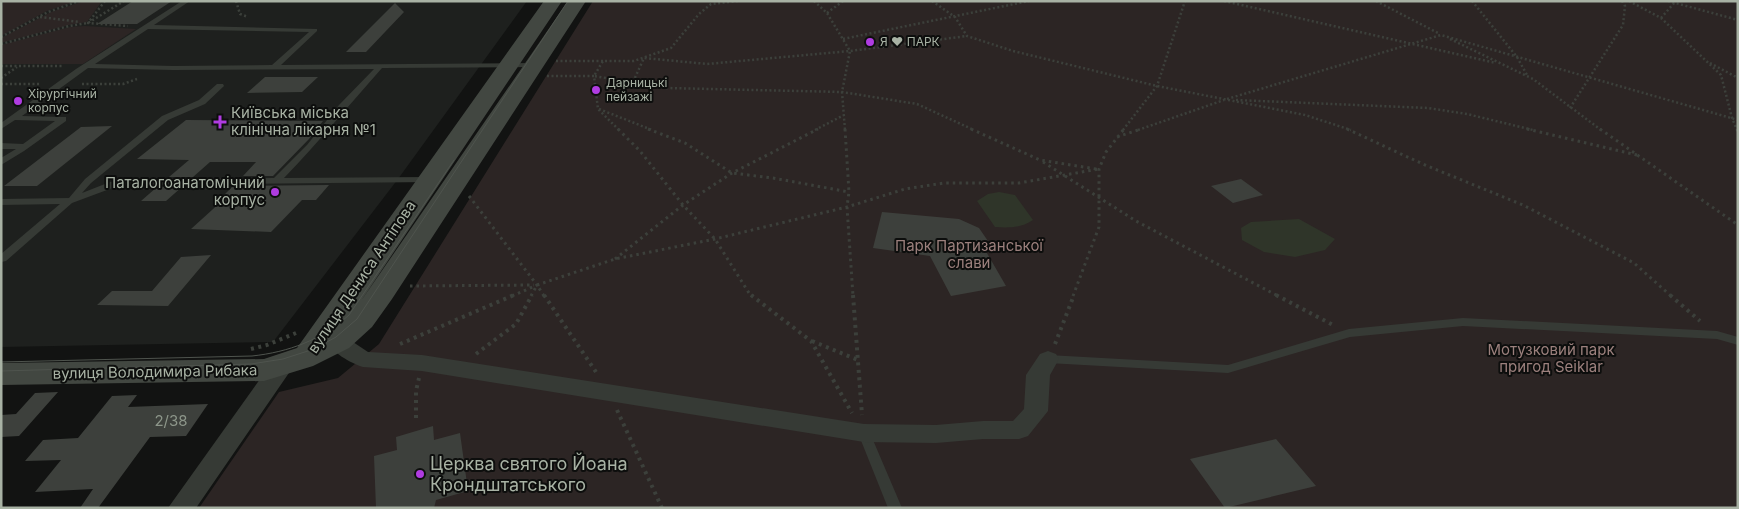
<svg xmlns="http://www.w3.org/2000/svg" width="1739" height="509" font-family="Inter,sans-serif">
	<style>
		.built { fill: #1e201e }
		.green { fill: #2c2524 }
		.water { fill: #2f3529 }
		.building { fill: #3d403c }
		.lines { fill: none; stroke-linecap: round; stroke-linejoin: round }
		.path-far2 { stroke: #3c403b; stroke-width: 2.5; stroke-dasharray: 2 2.5; stroke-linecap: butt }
		.path-far1 { stroke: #3c403b; stroke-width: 3; stroke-dasharray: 2.5 4; stroke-linecap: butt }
		.path { stroke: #3c403b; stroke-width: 4; stroke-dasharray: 3 4.5; stroke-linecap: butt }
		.lane { fill: #363a35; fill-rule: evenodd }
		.street { fill: #363a35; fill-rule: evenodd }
		.secondary { fill: #424741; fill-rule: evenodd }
		.tram { stroke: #4f544e; stroke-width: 1 }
		.poi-dot { fill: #b03ce1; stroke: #0d0e0d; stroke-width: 2 }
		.labels { text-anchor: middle; stroke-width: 4; stroke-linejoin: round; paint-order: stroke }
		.far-poi-label { font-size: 12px; fill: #a8b2a4; stroke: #0d0e0d; text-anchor: start }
		.poi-label { font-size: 15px; fill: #a8b2a4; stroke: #0d0e0d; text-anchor: start }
		.park-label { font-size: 15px; fill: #9c807d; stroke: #0d0e0d }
		.street-label { font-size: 15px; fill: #a8b2a4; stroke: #0d0e0d }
		.near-number-label { font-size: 15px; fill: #8d968a }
		.near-poi-label { font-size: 18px; fill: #a8b2a4; stroke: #0d0e0d; text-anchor: start }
	</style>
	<rect width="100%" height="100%" fill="#121312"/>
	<!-- built -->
	<path class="built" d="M11 1H527L398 179 273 342 1 347V6Z"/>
	<!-- green -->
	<path class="green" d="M3 1H77L47 11 1 36Z
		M84 1H102L87 22 69 25 1 43V38L51 12Z
		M593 1H1738V508H199L279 392 338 378 379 344Z
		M85 26 136 29 83 64H1V45L70 27Z"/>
	<!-- water -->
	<path class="water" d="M999 192 1015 195 1033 220C1021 228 1009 228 995 227L977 201 988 194Z
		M1299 219 1335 239 1325 250 1295 257 1264 252 1242 240 1241 228 1251 222Z"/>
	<!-- building -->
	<path class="building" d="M133 1H172L137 24H97Z
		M395 3 404 12 366 52H346Z
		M265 77H318L302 92 247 93Z
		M186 120 323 121 309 139 273 176H243L256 162H210L193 177H169L189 160 137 159Z
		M112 126 37 186H4L81 127Z
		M1241 179 1263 195 1233 203 1211 186Z
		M329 185 316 200H302L271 232 191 229 223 200H219L233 186Z
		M183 186 166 201H141L157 187Z
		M882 212 959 219 979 228 990 244 984 248 1006 286 951 296 930 256 873 248Z
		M211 255 168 306 97 305 112 291H152L181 257Z
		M58 392 19 436 1 437V415L16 414 35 393Z
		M137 395 128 407 208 404 186 436 150 437 98 508H80L93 489 35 492 61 460 25 461 43 440 78 438 112 396Z
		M433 426 434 440 460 433 468 491 436 500 434 508H376L374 456 397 450 396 437Z
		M1276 439 1316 486 1225 508 1190 459Z"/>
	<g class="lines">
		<!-- path-far2 -->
		<path class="path-far2" d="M105 1 88 23 128 26
			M236 1 240 14 248 17
			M738 1 711 4 699 14 671 48 634 61H603L594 76 666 88 842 92 917 104 974 130
			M814 1 827 13 850 51 842 92 845 130
			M932 1 955 17 967 36 1013 51 1157 86 1305 115 1351 130
			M1224 1 1496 63
			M1376 1 1440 34
			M1472 1 1517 57 1527 75
			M1629 1 1661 18 1721 75 1732 118 1737 130
			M1668 1 1738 20
			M827 13 843 1
			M40 17 80 22
			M1661 18 1675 2
			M1 37 48 12 79 1
			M843 39 1029 1
			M1450 39 1533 79 1601 130
			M1 44 69 26 88 23 124 1
			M556 61H603
			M1710 63 1738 78
			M1 66H63
			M547 76H594L598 109 619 130
			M1 78 17 67
			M633 82 644 58 707 64 850 51 967 36
			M1 84H41
			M82 84H123L137 79
			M1227 99 1441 35 1738 120
			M1236 100 1428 108 1467 114 1533 130
			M1570 108 1623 25 1625 6 1622 1
			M599 109 652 130
			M815 130 844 115
			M1123 130 1157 86 1185 1
			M1138 130 1224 100"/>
		<!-- path-far1 -->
		<path class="path-far1" d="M618 129 640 151 683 205 715 239 749 293 753 296
			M648 129 685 143 732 173 773 178 849 192
			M845 129 849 192 847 207 853 296
			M971 129 1040 160 1096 169
			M1347 129 1425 165 1523 205 1634 263 1671 296
			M1527 129 1637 155
			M1600 129 1738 225
			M1737 129 1738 131
			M1117 137 1141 129
			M1043 162 1136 221 1278 296
			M469 196 537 285
			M615 259 683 205 732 173 818 129
			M410 286 534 285
			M512 296 537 285
			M531 296 537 285
			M544 296 537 285 615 259 715 239 847 207 905 189 944 183H1019L1099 169
			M1073 296 1099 227V169L1106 152 1124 129"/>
		<!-- path -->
		<path class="path" d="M544 295 596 372
			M751 295 811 341 852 413
			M853 295 862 415
			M1276 295 1333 325
			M1670 295 1700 321
			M812 341 858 360
			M400 344 514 295
			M1055 344 1074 295
			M251 349 267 345 296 333
			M476 354 516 324 532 295
			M617 410 662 508
			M416 418V391L419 378"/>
		<!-- lane -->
		<path class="lane" d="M182 1H190L154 25 317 29V31L281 65 534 63 538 65 534 67 382 68C349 105 318 143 284 178L429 177 433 180 432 182 131 185 115 187 72 203 6 261 1 262V254L60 204 1 205V199L69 198 85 179 162 116 199 100 217 84H223L224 86 205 104 168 120 91 183 82 193 110 182 131 179 274 178 307 145 339 105 374 69 173 70 88 68 22 116 63 117H66V121L24 151 1 165V158L16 149H1V143L23 144 55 121 15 120 1 129V123L76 69ZM148 29 309 32 272 65 173 66 95 64Z
			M1463 318 1717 331 1738 337V345L1717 339 1463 326 1350 337 1228 373 1048 363 1044 362 1042 359 1044 356 1048 355 1228 365 1349 329Z
			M864 428 868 430 870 433 902 508H888L858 433 860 430Z"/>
		<!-- street -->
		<path class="street" d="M336 334 344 336 368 352 422 355 864 424 936 425 983 421H1013L1024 409 1026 375 1040 354 1048 351 1056 354 1059 359 1050 375 1048 411 1028 436 1019 439H983L936 443 864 442 422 371 363 367C350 363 332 352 325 341L328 336Z
			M281 359 289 361 293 367 196 508H168L273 361Z"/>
		<!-- secondary -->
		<path class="secondary" d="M544 1H562L361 301 568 1H586L392 299 372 327 349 348 313 366 264 381 1 385V363L264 359 297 348Z"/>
		<!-- tram -->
		<path class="tram" d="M1 362 252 356C289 352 321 340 349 315L454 160
			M1 371 251 364 283 359 314 349 336 337 357 319 568 1"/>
	</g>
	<!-- markers -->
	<g class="poi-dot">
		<circle cx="870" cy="42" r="5"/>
		<circle cx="596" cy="90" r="5"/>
		<circle cx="18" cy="101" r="5"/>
		<path d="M217.5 114.5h5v5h5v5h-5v5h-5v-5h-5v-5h5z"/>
		<circle cx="275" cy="192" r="5"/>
		<circle cx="420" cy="474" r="5"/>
	</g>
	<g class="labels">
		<!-- far-poi labels -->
		<g class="far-poi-label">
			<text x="880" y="46">Я ♥ ПАРК</text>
			<text x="606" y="87">Дарницькі<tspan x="606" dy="14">пейзажі</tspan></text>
			<text x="28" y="98">Хірургічний<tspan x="28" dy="14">корпус</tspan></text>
		</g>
		<!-- poi labels -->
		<g class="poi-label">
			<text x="231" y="118">Київська міська<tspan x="231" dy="17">клінічна лікарня №1</tspan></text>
			<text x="265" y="188" text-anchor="end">Паталогоанатомічний<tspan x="265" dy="17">корпус</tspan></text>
		</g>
		<!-- park labels -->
		<g class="park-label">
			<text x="969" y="251">Парк Партизанської<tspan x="969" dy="17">слави</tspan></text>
			<text x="1551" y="355">Мотузковий парк<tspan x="1551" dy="17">пригод Seiklar</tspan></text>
		</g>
		<!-- street labels -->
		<g class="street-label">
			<text transform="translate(362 277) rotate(-56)" y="5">вулиця Дениса Антіпова</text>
			<text transform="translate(155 372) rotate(-1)" y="5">вулиця Володимира Рибака</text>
		</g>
		<!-- near-number labels -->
		<g class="near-number-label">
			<text x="171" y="426">2/38</text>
		</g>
		<!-- near-poi labels -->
		<g class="near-poi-label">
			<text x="430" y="470">Церква святого Йоана<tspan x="430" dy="21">Крондштатського</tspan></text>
		</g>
	</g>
	<!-- border -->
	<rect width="1739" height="509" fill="none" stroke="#a8b2a4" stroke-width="5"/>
</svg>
